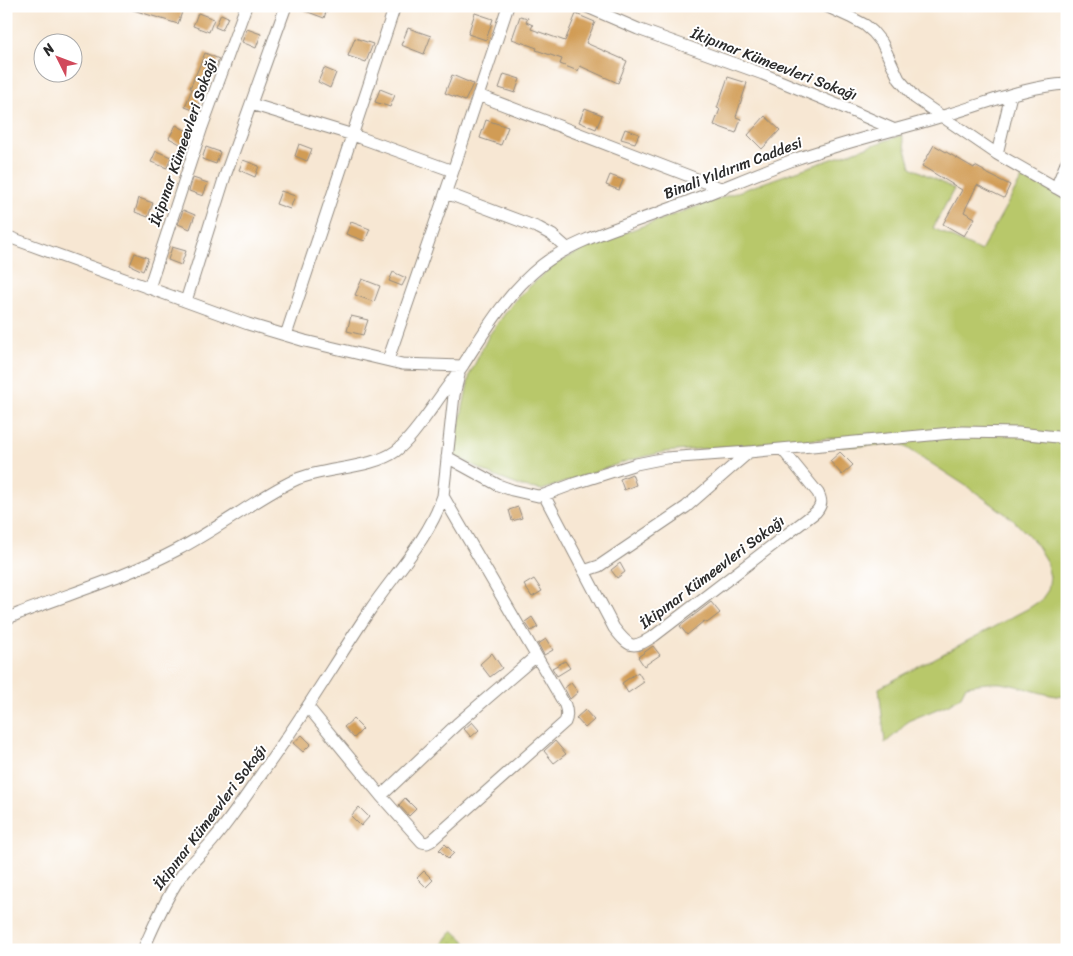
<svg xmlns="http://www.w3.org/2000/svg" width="1073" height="956" font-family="Sriracha,sans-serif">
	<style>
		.grass { fill: #b8c86a; stroke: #727a4a }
		.park { fill: url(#park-dots); stroke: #727a4a }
		.building { fill: #d19c54 }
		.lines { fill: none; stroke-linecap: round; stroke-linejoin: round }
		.minor-casing { stroke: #91897f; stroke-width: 13 }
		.minor { stroke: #fff; stroke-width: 11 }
		.labels { text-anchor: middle; stroke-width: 4; stroke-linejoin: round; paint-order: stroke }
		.street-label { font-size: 15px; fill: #2b2b2b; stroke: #fff }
	</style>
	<defs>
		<pattern id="park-dots" width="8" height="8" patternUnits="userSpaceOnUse" patternTransform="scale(1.25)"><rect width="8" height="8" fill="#b8c86a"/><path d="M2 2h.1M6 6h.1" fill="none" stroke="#9eac5c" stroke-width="1.8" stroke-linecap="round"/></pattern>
	</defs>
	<rect width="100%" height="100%" fill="#fff"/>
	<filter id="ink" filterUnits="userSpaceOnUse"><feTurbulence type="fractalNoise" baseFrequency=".02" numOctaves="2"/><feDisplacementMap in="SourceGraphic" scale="10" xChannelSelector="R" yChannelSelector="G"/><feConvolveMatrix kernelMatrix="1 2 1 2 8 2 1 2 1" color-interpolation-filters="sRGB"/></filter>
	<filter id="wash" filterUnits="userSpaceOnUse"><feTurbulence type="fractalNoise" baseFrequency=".0096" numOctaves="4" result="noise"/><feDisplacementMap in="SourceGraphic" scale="20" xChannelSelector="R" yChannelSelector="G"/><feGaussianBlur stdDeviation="1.12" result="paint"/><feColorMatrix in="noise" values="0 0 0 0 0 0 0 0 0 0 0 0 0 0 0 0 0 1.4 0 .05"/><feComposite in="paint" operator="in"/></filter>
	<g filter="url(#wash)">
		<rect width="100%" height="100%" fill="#f7e7d3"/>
		<!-- grass -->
		<path class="grass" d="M902 135 911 167 954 189 933 228 981 251 1023 176 1067 200V697C1043 696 1024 686 1001 683 990 682 978 684 966 686L961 696 949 704 908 721 897 733 885 743 879 688 1029 608 1041 600 1048 590 1050 577 1046 561 1034 541 1011 518 974 491 901 444 842 447 834 438 664 452 627 461 542 490 523 487 496 477 453 455 470 374 489 335 515 300 552 266 582 250 634 229 788 174Z"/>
		<!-- park -->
		<path class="park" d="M453 930 474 950H438Z"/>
		<g id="blocks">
			<!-- building -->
			<path class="building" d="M127 6H166L182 12 178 24 127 8Z
				M295 6H328L324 18 295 7Z
				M198 13 214 19 209 32 193 26Z
				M475 13 493 19 486 40 468 34Z
				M221 14 228 17 222 30 215 27Z
				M576 14 595 22 586 43 627 61 618 83 580 66 578 71 560 64 562 59 536 50 537 48 512 39 520 16 528 18 526 22 533 25 531 29 565 41Z
				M408 28 431 36 424 54 401 45Z
				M247 29 261 34 256 48 242 42Z
				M355 38 373 44 366 62 348 56Z
				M205 53 219 59 212 74 210 72 198 99 200 100 196 111 185 107 192 89 190 88Z
				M324 68 336 73 330 88 318 82Z
				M504 74 520 79 515 93 499 88Z
				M452 75 473 84 465 101 445 93Z
				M728 77 747 83 736 117 741 119 736 133 714 125 720 109 717 108Z
				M380 89 395 95 390 107 375 102Z
				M585 108 602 115 596 129 579 122Z
				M765 116 780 130 762 149 748 135Z
				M486 120 508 127 501 145 480 138Z
				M176 125 189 132 182 145 169 138Z
				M625 129 639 134 635 143 621 139Z
				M299 144 312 149 307 161 295 156Z
				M934 145 974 168 975 166 984 171V172L1010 185 1004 198 977 185 964 212 975 218 964 236 943 224 962 190 922 166Z
				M206 147 220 152 216 164 202 159Z
				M156 151 171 157 167 168 151 162Z
				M243 160 259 166 255 177 239 170Z
				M610 175 623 180 619 190 606 185Z
				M193 178 208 183 203 196 189 191Z
				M281 191 295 196 290 209 276 204Z
				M139 198 153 203 148 217 135 212Z
				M183 210 195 215 190 229 178 224Z
				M351 222 370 229 365 241 346 234Z
				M172 247 186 251 181 265 168 260Z
				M135 253 148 258 143 271 130 265Z
				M393 272 406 278 402 286 389 281Z
				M362 279 380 286 374 302 355 295Z
				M351 316 368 320 363 335 347 331Z
				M840 452 853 465 842 475 830 461Z
				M632 474 636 485 624 490 620 479Z
				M518 507 522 518 512 521 509 510Z
				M620 563 625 572 617 578 611 570Z
				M534 579 542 591 532 597 524 585Z
				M711 602 720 613 707 623 704 621 687 635 680 626Z
				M532 617 538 627 531 631 525 622Z
				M546 639 553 650 544 655 538 644Z
				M653 646 660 655 644 666 638 657Z
				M492 653 502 668 490 677 480 664Z
				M565 661 570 668 557 676 552 668Z
				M638 672 644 682 628 693 622 683Z
				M571 683 578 692 570 699 564 688Z
				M585 710 594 720 585 728 576 718Z
				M353 719 363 729 354 738 344 727Z
				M472 722 479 730 471 737 464 729Z
				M302 735 311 744 303 752 293 743Z
				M555 741 566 754 554 763 544 751Z
				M405 798 416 809 409 816 399 805Z
				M359 807 369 817 361 826 351 816Z
				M445 844 454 853 448 859 439 850Z
				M424 871 433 880 426 887 417 878Z"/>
		</g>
	</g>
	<g filter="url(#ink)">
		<use href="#blocks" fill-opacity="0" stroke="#91897f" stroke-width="1"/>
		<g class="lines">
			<!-- minor casing -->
			<g class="minor-casing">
				<path id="minor" d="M585 6 638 29 763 74 845 108 895 130
					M826 6 850 17 865 25 873 32 882 43 899 79 915 98 997 154 1067 194
					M478 95 723 189
					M251 104 353 135 453 171
					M997 154 1011 95
					M1056 188 1067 161
					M446 193 539 228 552 235 568 249
					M6 236 248 324 305 341 402 364 462 366
					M149 288 202 127 246 6
					M186 301 225 176 286 6
					M286 335 395 6
					M388 360 453 171 508 6
					M447 457 498 485 512 490 538 496 544 495 576 483 636 464 666 458 749 452 962 432 1018 433 1067 438
					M544 495 614 628C630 648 632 650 654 636L816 512C822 505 822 501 818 493L782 449
					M584 571 599 566 686 507 749 452
					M6 619 20 613C74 592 126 577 177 550 200 538 223 523 245 509 262 498 279 487 297 479 326 467 371 469 396 451 411 439 423 420 435 404 444 391 454 378 463 365 486 329 508 292 542 265 578 237 632 224 674 207 714 192 753 175 793 160 844 142 897 130 950 114 988 103 1026 86 1067 84
					M308 707 381 796 422 842 427 843 431 841 565 722C568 716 567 711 565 705L443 496
					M381 796 457 724 536 656
					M143 950C154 926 164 901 179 879 189 864 203 853 214 839 233 816 250 790 267 766 304 715 335 662 370 610 395 573 429 539 443 496L454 395 459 375"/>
			</g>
			<!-- minor -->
			<use href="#minor" class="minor"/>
		</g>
	</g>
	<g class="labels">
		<!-- street labels -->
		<g class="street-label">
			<text transform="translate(774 64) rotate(21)" y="5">İkipınar Kümeevleri Sokağı</text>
			<text transform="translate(183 142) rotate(-71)" y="5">İkipınar Kümeevleri Sokağı</text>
			<text transform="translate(733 168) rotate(-21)" y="5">Binali Yıldırım Caddesi</text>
			<text transform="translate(712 572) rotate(-37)" y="5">İkipınar Kümeevleri Sokağı</text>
			<text transform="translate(210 817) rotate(-53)" y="5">İkipınar Kümeevleri Sokağı</text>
		</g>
	</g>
	<!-- margin -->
	<rect width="1073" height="956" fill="none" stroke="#fff" stroke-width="25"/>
	<!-- north arrow -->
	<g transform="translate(58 58) rotate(312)"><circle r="24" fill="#ffffff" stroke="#aaaaaa"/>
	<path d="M0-4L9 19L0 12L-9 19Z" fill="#d1495b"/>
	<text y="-8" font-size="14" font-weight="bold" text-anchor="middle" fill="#2b2b2b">N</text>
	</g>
</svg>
